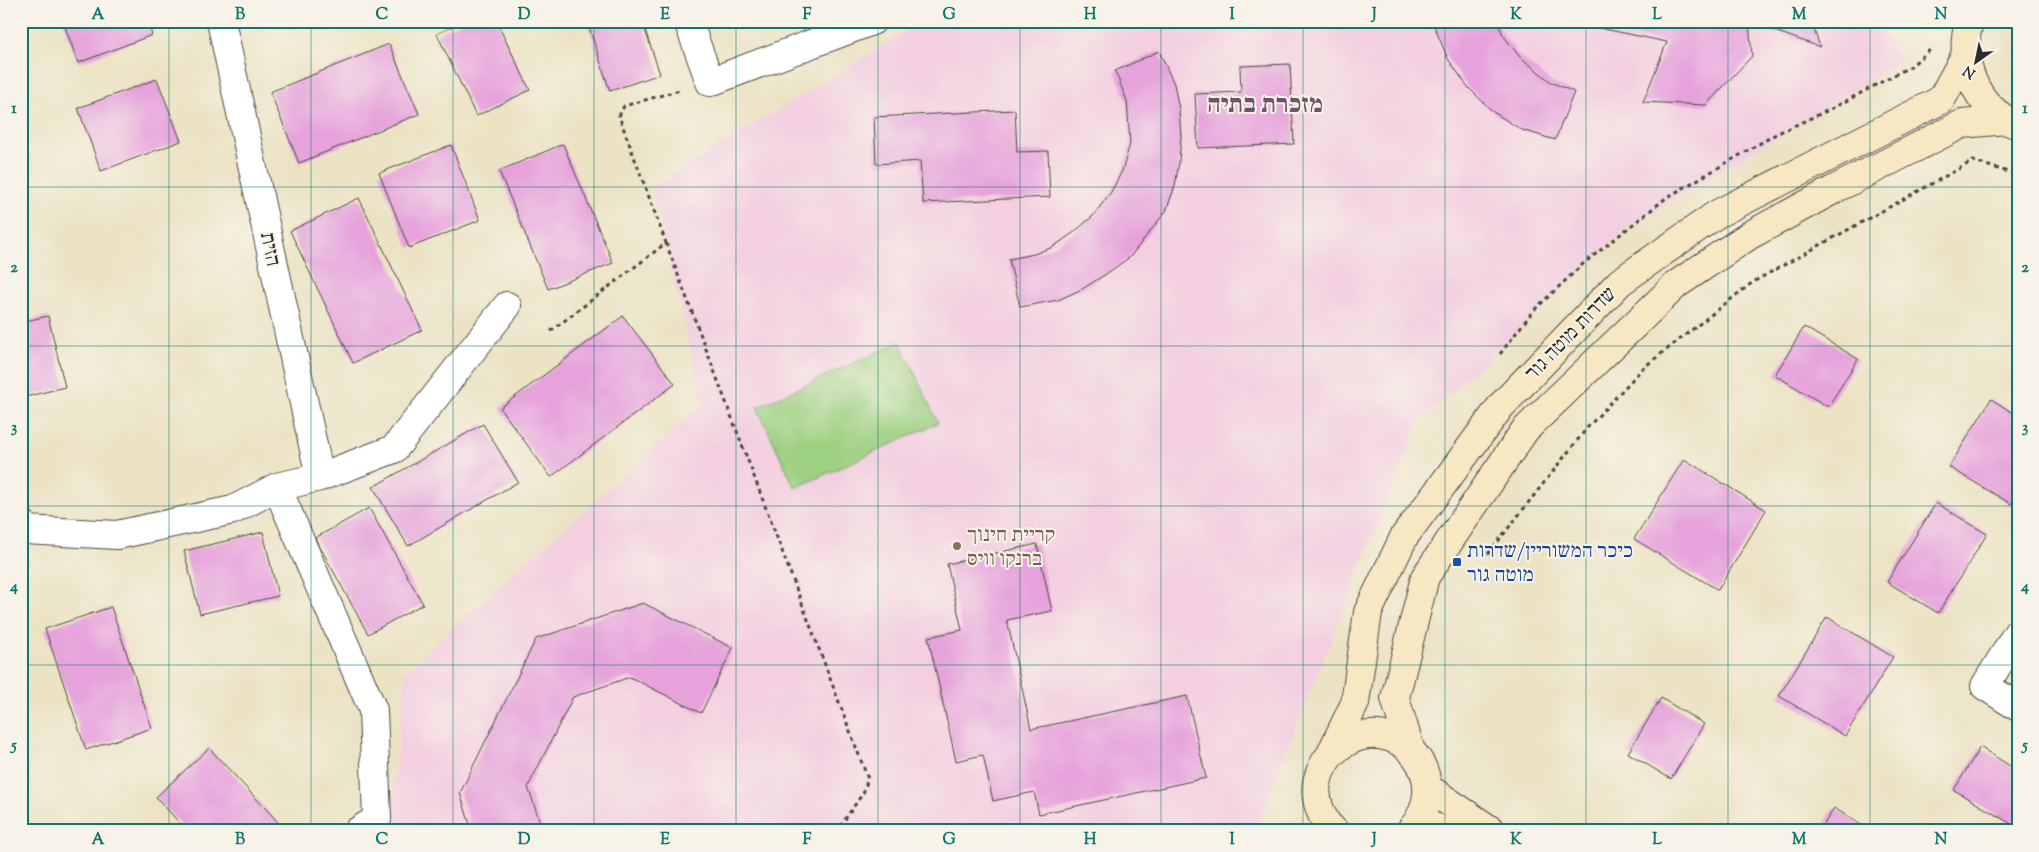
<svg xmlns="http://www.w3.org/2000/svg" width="2039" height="852" font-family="'Sorts Mill Goudy','Frank Ruhl Libre',serif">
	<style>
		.built { fill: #f3cfe0 }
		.green { fill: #9dd081; stroke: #647e56 }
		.building { fill: #e6a3db }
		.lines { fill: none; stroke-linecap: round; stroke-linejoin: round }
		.street-casing { stroke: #484742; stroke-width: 30 }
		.secondary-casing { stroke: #484742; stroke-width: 30 }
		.path { stroke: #484742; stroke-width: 3; stroke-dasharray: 4 4; stroke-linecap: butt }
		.street { stroke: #fff; stroke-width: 28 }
		.secondary { stroke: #f8e7c3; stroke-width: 28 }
		.grid { fill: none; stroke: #0f766e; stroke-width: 1; stroke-opacity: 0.55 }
		.education-dot { fill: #8d6e63; stroke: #f7f3e8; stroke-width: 2 }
		.transit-dot { fill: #1a4fb4; stroke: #f7f3e8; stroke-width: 2 }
		.labels { text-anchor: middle; stroke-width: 4; stroke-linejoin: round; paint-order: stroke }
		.street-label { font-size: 21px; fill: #2b2b2b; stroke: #f7f3e8 }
		.education-label { font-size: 21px; fill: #785e54; stroke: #f7f3e8; text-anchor: start }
		.transit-label { font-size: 21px; fill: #164399; stroke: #f7f3e8; text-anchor: start }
		.district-label { font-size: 26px; font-weight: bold; fill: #6c5569; stroke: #f7f3e8 }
		.neatline { fill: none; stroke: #0f766e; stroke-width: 2 }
		.grid-label { font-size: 16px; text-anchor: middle; font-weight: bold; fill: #0f766e }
	</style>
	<rect width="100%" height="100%" fill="#f7f3e8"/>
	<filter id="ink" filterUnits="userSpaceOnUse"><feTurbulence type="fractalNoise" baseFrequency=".02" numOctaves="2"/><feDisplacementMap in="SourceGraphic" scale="10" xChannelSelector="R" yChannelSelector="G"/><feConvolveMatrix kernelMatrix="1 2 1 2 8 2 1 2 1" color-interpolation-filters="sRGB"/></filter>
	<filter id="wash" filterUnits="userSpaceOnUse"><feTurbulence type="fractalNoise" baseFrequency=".0096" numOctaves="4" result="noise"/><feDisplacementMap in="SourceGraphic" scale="20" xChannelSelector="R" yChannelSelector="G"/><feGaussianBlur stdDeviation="1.12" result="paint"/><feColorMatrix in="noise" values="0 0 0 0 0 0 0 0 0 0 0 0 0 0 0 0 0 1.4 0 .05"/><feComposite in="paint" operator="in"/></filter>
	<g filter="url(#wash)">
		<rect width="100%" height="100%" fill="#ece3c5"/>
		<!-- built -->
		<path class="built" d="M923 21H1875L1901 61 1626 229 1419 423 1254 831H389L406 670 703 404 652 187Z"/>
		<!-- green -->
		<path class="green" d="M900 342 938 423 795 488 757 407Z"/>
		<g id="blocks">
			<!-- building -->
			<path class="building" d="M63 21H147L152 35 78 63Z
				M463 21H496L530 90 476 116 437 34Z
				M587 21H642L660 74 610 91Z
				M1432 21H1497L1503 35 1519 56 1551 82 1574 92 1555 140 1522 130 1493 112 1468 87 1448 59Z
				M1580 21H1811L1820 47 1749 22 1752 56 1706 105 1643 102 1667 42 1580 24Z
				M389 44 419 114 299 163 270 92Z
				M1159 51 1174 84 1179 109 1181 136 1179 162 1175 186 1166 211 1130 257 1106 274 1084 288 1058 300 1020 307 1009 259 1034 254 1053 247 1073 233 1093 216 1111 192 1122 171 1130 144 1127 101 1115 71Z
				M1290 64 1294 144 1198 148 1195 94 1241 92 1240 66Z
				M157 79 181 141 101 171 78 108Z
				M1015 110 1017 152 1048 151 1050 197 923 203 920 161 876 164 874 117Z
				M563 144 613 263 548 289 499 171Z
				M451 145 480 220 409 248 379 173Z
				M359 198 422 330 353 363 290 231Z
				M48 316 65 387 21 398V322Z
				M623 316 675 384 551 477 500 408Z
				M1804 327 1858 359 1828 407 1775 375Z
				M1991 399 2018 416V492L2011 504 1949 467Z
				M483 424 518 482 408 546 373 487Z
				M1684 459 1766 510 1718 590 1634 539Z
				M1936 503 1987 534 1938 613 1887 582Z
				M369 508 423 604 368 634 315 538Z
				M263 532 278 596 200 614 184 551Z
				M1037 544 1052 611 1007 620 1031 729 1187 696 1206 778 1039 814 1034 792 993 801 983 755 956 761 928 637 962 630 947 564Z
				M643 603 733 648 701 713 630 677 573 697 528 787 543 831H472L460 793 536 639Z
				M111 607 152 728 86 750 45 629Z
				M1827 617 1893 657 1845 736 1779 696Z
				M1661 698 1704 724 1671 779 1628 753Z
				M1980 747 2018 771V828L1954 790Z
				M209 748 278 822 269 831H187L156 797Z
				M1834 808 1871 831H1820Z"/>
		</g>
	</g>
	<g filter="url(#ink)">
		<use href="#blocks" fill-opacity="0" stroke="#484742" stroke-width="1"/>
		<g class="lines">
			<!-- street casing -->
			<g class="street-casing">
				<path id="street" d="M221 21 320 477
					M688 21 710 82 872 21
					M277 487 373 710 377 819 358 831
					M21 522 25 530 117 535 233 510 277 487 320 477 394 449 507 306
					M2018 632 1985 686 2018 707"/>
			</g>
			<!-- secondary casing -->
			<g class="secondary-casing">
				<path id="secondary" d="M1969 21C1958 62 1975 107 2015 124
					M1332 751 1355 703 1368 612 1404 537 1501 406 1620 282 1717 214 1941 100 1965 56
					M1411 751 1395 698 1425 577 1525 430 1677 284 1750 235 1833 190 1962 124 2007 120
					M1428 788 1492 831
					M1419 821 1445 831
					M1334 831C1321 820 1314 798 1317 782 1321 766 1328 754 1342 745 1396 708 1458 779 1410 831"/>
			</g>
			<!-- path -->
			<path class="path" d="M666 243 868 779 863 793 837 831
				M551 331 666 243 619 116 624 106 680 90
				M1500 354 1533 311 1583 264 1666 198 1776 134 1833 108 1911 66 1931 49
				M1488 554 1587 428 1643 368 1753 282 1973 161 2018 175"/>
			<!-- street -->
			<use href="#street" class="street"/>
			<!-- secondary -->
			<use href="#secondary" class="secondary"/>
		</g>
	</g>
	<!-- grid -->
	<path class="grid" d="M169 21V831M311 21V831M453 21V831M594 21V831M736 21V831M878 21V831M1020 21V831M1161 21V831M1303 21V831M1445 21V831M1586 21V831M1728 21V831M1870 21V831M21 187H2018M21 346H2018M21 506H2018M21 665H2018"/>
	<!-- markers -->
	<circle class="education-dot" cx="957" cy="546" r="5"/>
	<rect class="transit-dot" x="1452" y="557" width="10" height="10" rx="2.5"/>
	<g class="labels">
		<!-- street labels -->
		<g class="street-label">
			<text transform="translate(271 249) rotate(78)" y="7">הזית</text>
			<text transform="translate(1570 333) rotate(-46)" y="7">שדרות מוטה גור</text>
		</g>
		<!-- education labels -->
		<g class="education-label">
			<text x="967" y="541">קריית חינוך<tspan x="967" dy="24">ברנקו וויס</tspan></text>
		</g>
		<!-- transit labels -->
		<g class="transit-label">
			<text x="1467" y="557">כיכר המשוריין/שדרות<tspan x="1467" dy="24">מוטה גור</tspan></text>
		</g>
		<!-- district labels -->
		<g class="district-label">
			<text x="1265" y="112">מזכרת בתיה</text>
		</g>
	</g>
	<!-- margin -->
	<rect width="2039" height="852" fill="none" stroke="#f7f3e8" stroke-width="55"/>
	<!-- north arrow -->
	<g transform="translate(1976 62) rotate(213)" stroke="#f7f3e8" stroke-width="4" paint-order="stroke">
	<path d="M0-4L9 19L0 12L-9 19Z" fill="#2b2b2b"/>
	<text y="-8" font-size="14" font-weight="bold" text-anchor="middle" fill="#2b2b2b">N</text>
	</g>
	<rect x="28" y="28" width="1984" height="796" class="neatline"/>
	<g class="grid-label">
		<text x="98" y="19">A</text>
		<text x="240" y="19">B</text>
		<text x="382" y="19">C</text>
		<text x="524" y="19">D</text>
		<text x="665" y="19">E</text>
		<text x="807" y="19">F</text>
		<text x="949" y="19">G</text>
		<text x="1090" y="19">H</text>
		<text x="1232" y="19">I</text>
		<text x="1374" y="19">J</text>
		<text x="1516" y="19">K</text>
		<text x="1657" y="19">L</text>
		<text x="1799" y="19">M</text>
		<text x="1941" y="19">N</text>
		<text x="14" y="113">1</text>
		<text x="2025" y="113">1</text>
		<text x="14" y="272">2</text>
		<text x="2025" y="272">2</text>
		<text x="14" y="432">3</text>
		<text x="2025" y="432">3</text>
		<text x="14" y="591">4</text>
		<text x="2025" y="591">4</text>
		<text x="14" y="750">5</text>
		<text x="2025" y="750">5</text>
		<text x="98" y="844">A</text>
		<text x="240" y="844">B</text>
		<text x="382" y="844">C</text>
		<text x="524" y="844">D</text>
		<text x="665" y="844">E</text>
		<text x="807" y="844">F</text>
		<text x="949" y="844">G</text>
		<text x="1090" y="844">H</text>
		<text x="1232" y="844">I</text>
		<text x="1374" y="844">J</text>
		<text x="1516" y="844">K</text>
		<text x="1657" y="844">L</text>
		<text x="1799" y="844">M</text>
		<text x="1941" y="844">N</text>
	</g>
</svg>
